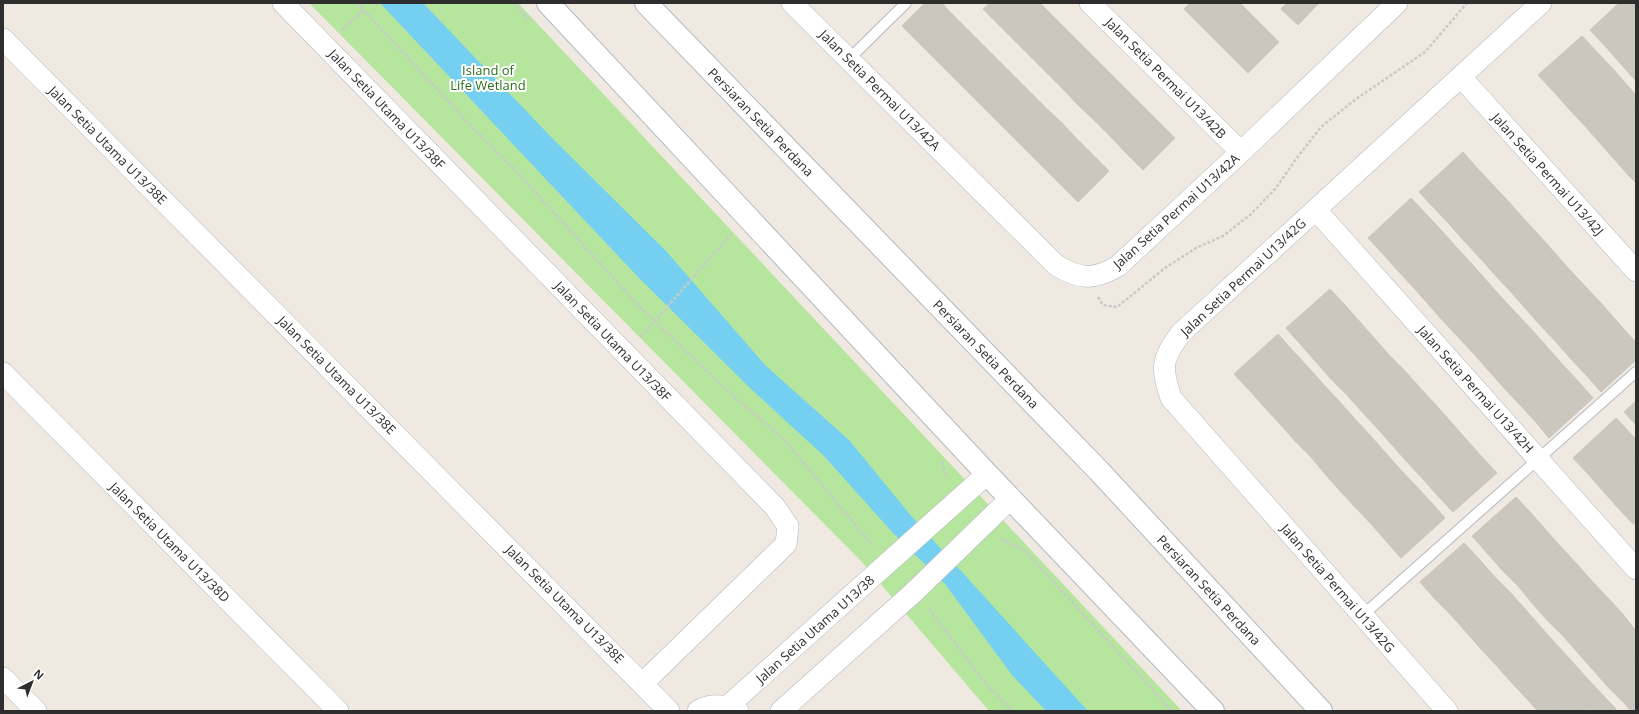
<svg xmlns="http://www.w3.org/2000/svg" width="1639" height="714" font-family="'Open Sans',sans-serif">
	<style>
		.green { fill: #b6e59e }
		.water { fill: #75cff0 }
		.building { fill: #cbc7bf; stroke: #cbc5ba }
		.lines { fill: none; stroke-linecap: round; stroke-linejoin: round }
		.service-casing { stroke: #b4b7c1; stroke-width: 12 }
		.minor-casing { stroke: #b4b7c1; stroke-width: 22 }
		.secondary-casing { stroke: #b4b7c1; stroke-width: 24 }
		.path { stroke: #c9c9c9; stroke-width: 2.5; stroke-dasharray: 3 2; stroke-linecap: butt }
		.service { stroke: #fff; stroke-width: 10 }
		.minor { stroke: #fff; stroke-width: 21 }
		.secondary { stroke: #fff; stroke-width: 22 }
		.labels { text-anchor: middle; stroke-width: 4; stroke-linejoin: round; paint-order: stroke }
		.park-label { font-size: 13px; fill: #2c6e1b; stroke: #fff }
		.street-label { font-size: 13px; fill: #2e2e2e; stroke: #fff }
	</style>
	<rect width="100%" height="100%" fill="#efe9e1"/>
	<!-- green -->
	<path class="green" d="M309 3H518L1182 711H989L862 562Z"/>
	<!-- water -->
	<path class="water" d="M380 3H423L554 140 666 251 765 365 849 440 912 517 1088 711H1046L1012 675 945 584 893 533 824 456 750 388 639 278Z"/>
	<!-- building -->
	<path class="building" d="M925 3H942L949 11 918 42 902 26Z
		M990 3H1022L999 25 983 9Z
		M1022 3H1040L1047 10 1015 41 999 25Z
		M1190 3H1222L1200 25 1184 9Z
		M1222 3H1240L1247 10 1216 41 1200 25Z
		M1287 3H1319L1298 25 1281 9Z
		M1619 3H1636V18L1605 46 1590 30Z
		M1047 10 1063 26 1031 57 1015 41Z
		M1247 10 1263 26 1232 57 1216 41Z
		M949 11 965 27 934 58 918 42Z
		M1636 18V49L1620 63 1605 46Z
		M1063 26 1079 42 1047 73 1031 57Z
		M1263 26 1279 42 1248 73 1232 57Z
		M965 27 981 43 950 74 934 58Z
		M1582 36 1597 52 1554 92 1538 75Z
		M1079 42 1095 58 1063 89 1047 73Z
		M981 43 997 59 966 90 950 74Z
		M1636 49V79L1635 80 1620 63Z
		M1597 52 1613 69 1569 109 1554 92Z
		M1095 58 1111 74 1079 106 1063 89Z
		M997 59 1013 75 982 106 966 90Z
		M1613 69 1628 86 1584 125 1569 109Z
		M1111 74 1127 90 1096 122 1079 106Z
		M1013 75 1029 91 998 122 982 106Z
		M1628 86 1636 95V109L1599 142 1584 125Z
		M1127 90 1143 106 1112 138 1096 122Z
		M1029 91 1045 107 1014 138 998 122Z
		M1143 106 1159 122 1127 154 1112 138Z
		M1045 107 1062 123 1030 154 1014 138Z
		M1636 109V139L1614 159 1599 142Z
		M1159 122 1175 138 1143 170 1127 154Z
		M1062 123 1077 139 1046 170 1030 154Z
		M1077 139 1093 155 1062 186 1046 170Z
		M1636 139V169L1629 176 1614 159Z
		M1463 152 1478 169 1434 208 1419 192Z
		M1093 155 1109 171 1078 202 1062 186Z
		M1478 169 1493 185 1450 225 1434 208Z
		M1636 169V183L1629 176Z
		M1493 185 1509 202 1465 242 1450 225Z
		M1411 198 1427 215 1383 254 1368 238Z
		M1509 202 1524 219 1480 258 1465 242Z
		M1427 215 1442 231 1398 271 1383 254Z
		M1524 219 1539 235 1495 275 1480 258Z
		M1442 231 1457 248 1413 287 1398 271Z
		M1539 235 1554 252 1511 292 1495 275Z
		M1457 248 1472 264 1428 304 1413 287Z
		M1554 252 1569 269 1525 308 1511 292Z
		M1472 264 1487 281 1443 321 1428 304Z
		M1569 269 1584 285 1540 325 1525 308Z
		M1487 281 1502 298 1459 338 1443 321Z
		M1584 285 1600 302 1556 342 1540 325Z
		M1330 289 1345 305 1301 345 1286 328Z
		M1502 298 1518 315 1474 354 1459 338Z
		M1600 302 1615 319 1571 359 1556 342Z
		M1345 305 1360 322 1316 362 1301 345Z
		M1518 315 1533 331 1489 371 1474 354Z
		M1615 319 1630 336 1586 375 1571 359Z
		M1360 322 1375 339 1331 379 1316 362Z
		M1533 331 1548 348 1504 388 1489 371Z
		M1278 334 1293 351 1250 391 1234 374Z
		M1630 336 1636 342V360L1601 392 1586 375Z
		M1375 339 1390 356 1347 395 1331 379Z
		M1548 348 1563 365 1519 404 1504 388Z
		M1293 351 1309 368 1265 408 1250 391Z
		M1390 356 1406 372 1362 412 1347 395Z
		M1563 365 1578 381 1535 421 1519 404Z
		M1309 368 1324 385 1280 424 1265 408Z
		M1406 372 1421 389 1377 428 1362 412Z
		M1578 381 1593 398 1549 438 1535 421Z
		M1324 385 1339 401 1295 441 1280 424Z
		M1421 389 1436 405 1392 445 1377 428Z
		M1339 401 1354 418 1311 457 1295 441Z
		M1636 401V425L1624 412Z
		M1436 405 1451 422 1407 462 1392 445Z
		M1354 418 1369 434 1325 474 1311 457Z
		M1616 418 1632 435 1588 474 1573 458Z
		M1451 422 1466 439 1423 479 1407 462Z
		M1369 434 1384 451 1340 491 1325 474Z
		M1632 435 1636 439V461L1603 491 1588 474Z
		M1466 439 1481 456 1437 495 1423 479Z
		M1384 451 1399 468 1356 508 1340 491Z
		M1481 456 1497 473 1453 512 1437 495Z
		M1636 461V492L1618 508 1603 491Z
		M1399 468 1415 485 1371 524 1356 508Z
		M1415 485 1430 501 1386 541 1371 524Z
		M1636 492V522L1633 524 1618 508Z
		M1516 497 1531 513 1487 553 1472 536Z
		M1430 501 1445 518 1401 558 1386 541Z
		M1531 513 1546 530 1502 570 1487 553Z
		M1546 530 1561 547 1518 586 1502 570Z
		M1464 543 1479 559 1435 599 1420 582Z
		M1561 547 1576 563 1532 603 1518 586Z
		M1479 559 1494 576 1451 615 1435 599Z
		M1576 563 1591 580 1547 620 1532 603Z
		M1494 576 1510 592 1466 632 1451 615Z
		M1591 580 1607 597 1563 636 1547 620Z
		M1510 592 1525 609 1481 649 1466 632Z
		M1607 597 1622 613 1578 653 1563 636Z
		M1525 609 1540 626 1496 665 1481 649Z
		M1622 613 1636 631 1593 670 1578 653Z
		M1540 626 1555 643 1511 682 1496 665Z
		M1636 631V661L1608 687 1593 670Z
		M1555 643 1570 659 1527 699 1511 682Z
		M1570 659 1585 676 1546 711H1538L1527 699Z
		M1636 661V692L1624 703 1608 687Z
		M1585 676 1600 692 1580 711H1546Z
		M1600 692 1616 709 1614 711H1580Z
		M1636 692V711H1631L1624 703Z"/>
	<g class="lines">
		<!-- service casing -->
		<g class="service-casing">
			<path id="service" d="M849 59 906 3
				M1363 615 1636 372"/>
		</g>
		<!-- minor casing -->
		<g class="minor-casing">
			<path id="minor" d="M283 3 775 507 788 526 786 544 643 683
				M792 3 1056 265C1080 280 1094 280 1118 266L1241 152 1397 3
				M1090 3 1241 152
				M3 39 669 711
				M1461 77 1636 271
				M1316 210 1636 569
				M3 373 338 711
				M3 678 36 711
				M728 706 987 474
				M698 711C710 703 725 705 738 711
				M781 711 913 593 1011 498
				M1447 711 1171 398C1161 367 1161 360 1181 333L1541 3"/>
		</g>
		<!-- secondary casing -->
		<g class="secondary-casing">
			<path id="secondary" d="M548 3 987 474 1213 711
				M646 3 1099 471 1321 711"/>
		</g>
		<!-- path -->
		<path class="path" d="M357 3 472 127 516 171 640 307 720 384 785 441 873 546
			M513 3 530 21
			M342 30 364 10
			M1098 297 1103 305 1117 307 1165 268 1196 248 1223 236 1250 215 1276 188 1296 159 1321 127 1356 99 1425 52 1467 3
			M641 337 731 234
			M942 462 947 478
			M1001 539 1025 551 1172 711
			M929 609 982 679 1012 711"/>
		<!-- service -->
		<use href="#service" class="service"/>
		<!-- minor -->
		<use href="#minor" class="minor"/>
		<!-- secondary -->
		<use href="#secondary" class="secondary"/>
	</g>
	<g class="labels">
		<!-- park labels -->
		<g class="park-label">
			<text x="488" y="75">Island of<tspan x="488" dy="15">Life Wetland</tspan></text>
		</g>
		<!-- street labels -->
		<g class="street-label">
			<text transform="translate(1166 78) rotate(45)" y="5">Jalan Setia Permai U13/42B</text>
			<text transform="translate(880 90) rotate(45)" y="5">Jalan Setia Permai U13/42A</text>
			<text transform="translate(387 109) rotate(46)" y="5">Jalan Setia Utama U13/38F</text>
			<text transform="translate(761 122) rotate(46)" y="5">Persiaran Setia Perdana</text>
			<text transform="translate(108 145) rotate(45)" y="5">Jalan Setia Utama U13/38E</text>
			<text transform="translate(1548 174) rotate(48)" y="5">Jalan Setia Permai U13/42J</text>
			<text transform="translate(1176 211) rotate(-42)" y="5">Jalan Setia Permai U13/42A</text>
			<text transform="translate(1243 277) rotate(-43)" y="5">Jalan Setia Permai U13/42G</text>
			<text transform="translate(613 341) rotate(46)" y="5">Jalan Setia Utama U13/38F</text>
			<text transform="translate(986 354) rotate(46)" y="5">Persiaran Setia Perdana</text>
			<text transform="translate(337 375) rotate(45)" y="5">Jalan Setia Utama U13/38E</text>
			<text transform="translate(1476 389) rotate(48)" y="5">Jalan Setia Permai U13/42H</text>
			<text transform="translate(170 542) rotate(45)" y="5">Jalan Setia Utama U13/38D</text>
			<text transform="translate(1338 588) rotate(49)" y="5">Jalan Setia Permai U13/42G</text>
			<text transform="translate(1209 590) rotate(47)" y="5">Persiaran Setia Perdana</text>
			<text transform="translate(565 604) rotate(45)" y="5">Jalan Setia Utama U13/38E</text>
			<text transform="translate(815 629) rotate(-42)" y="5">Jalan Setia Utama U13/38</text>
		</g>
	</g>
	<!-- border -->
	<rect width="1639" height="714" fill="none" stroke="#2e2e2e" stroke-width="8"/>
	<!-- north arrow -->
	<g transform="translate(32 682) rotate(42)" stroke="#ffffff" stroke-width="3" paint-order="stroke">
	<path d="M0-3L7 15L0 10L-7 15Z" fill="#2e2e2e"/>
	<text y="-6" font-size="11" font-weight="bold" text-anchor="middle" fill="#2e2e2e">N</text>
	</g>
</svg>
